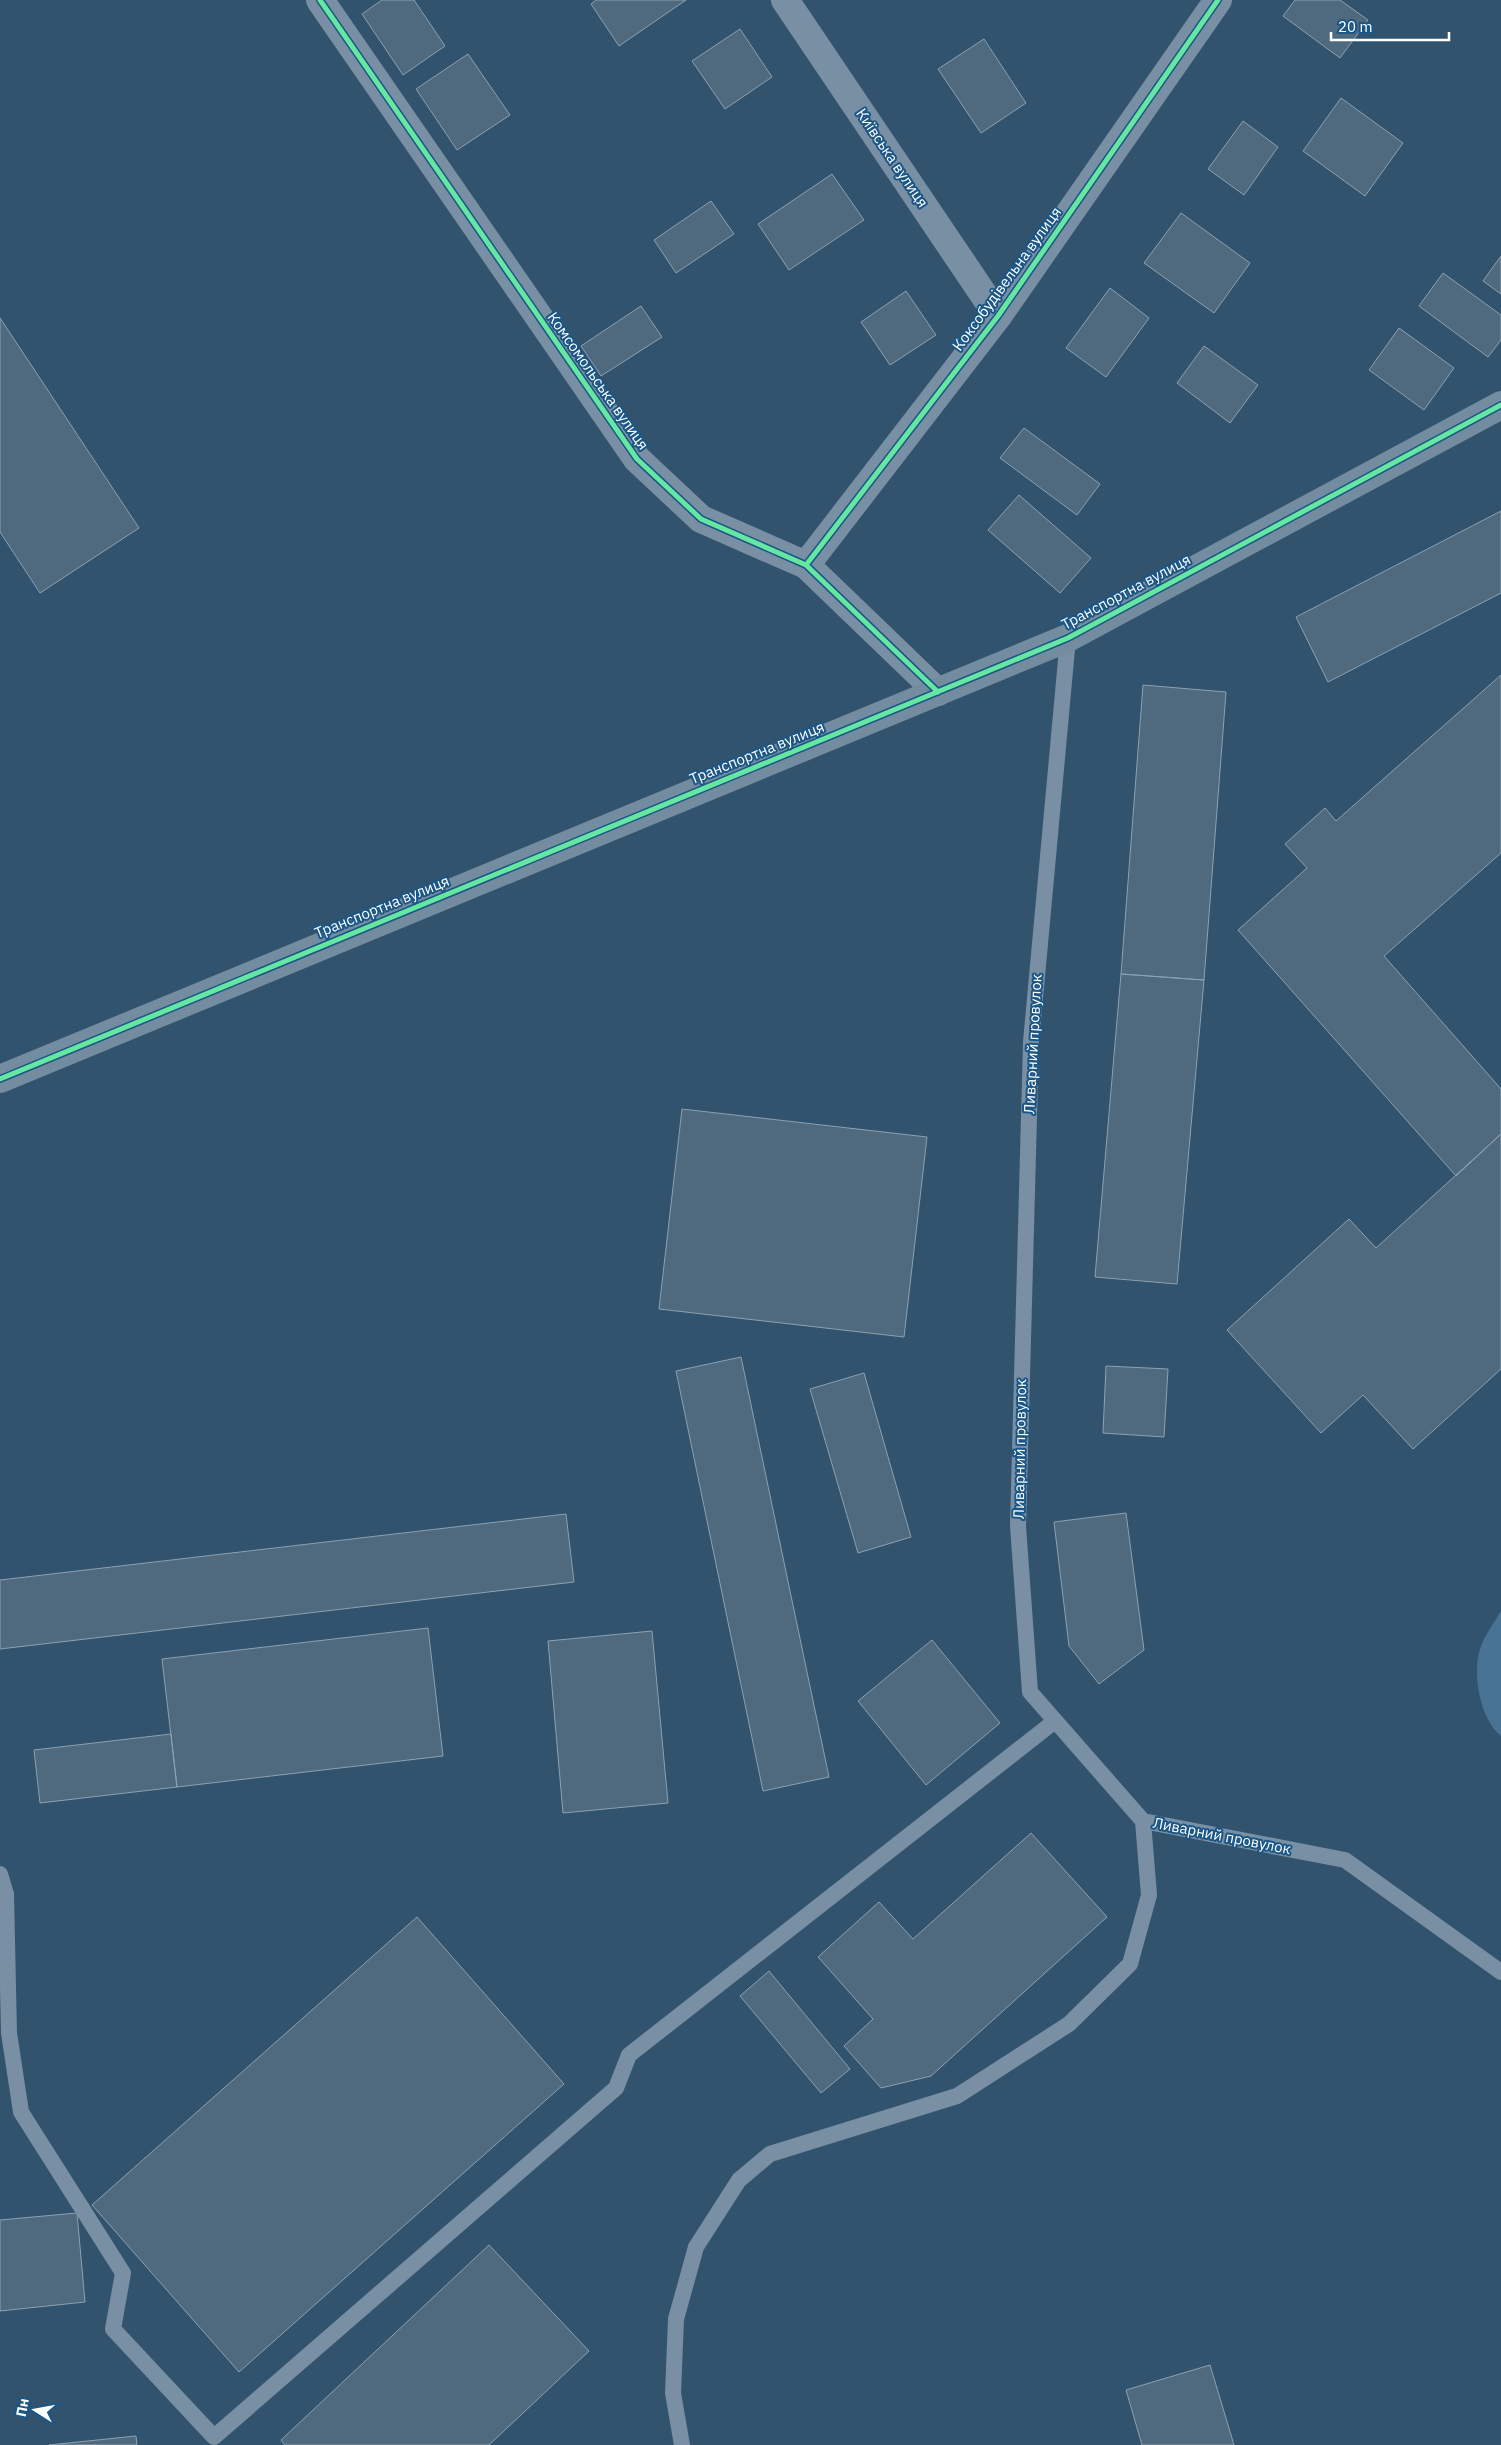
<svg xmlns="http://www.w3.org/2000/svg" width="1501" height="2445" font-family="'IBM Plex Sans',sans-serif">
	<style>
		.water { fill: #487395 }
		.building { fill: #4f697e; stroke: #8da1b1 }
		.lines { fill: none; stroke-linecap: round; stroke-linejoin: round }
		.lane { stroke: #798fa4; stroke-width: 16 }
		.street { stroke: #798fa4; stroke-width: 28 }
		.secondary { stroke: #748c9f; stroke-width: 28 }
		.cycleway-casing { stroke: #1a5686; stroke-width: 8 }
		.cycleway { stroke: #66e7a1; stroke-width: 5 }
		.labels { text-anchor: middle; stroke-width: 4; stroke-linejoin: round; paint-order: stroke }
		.street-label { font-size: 15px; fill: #fff; stroke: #1a5686 }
	</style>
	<rect width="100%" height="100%" fill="#32536e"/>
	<!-- water -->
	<path class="water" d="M1501 1611V1736C1480 1719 1472 1674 1480 1649 1484 1636 1494 1623 1501 1611Z"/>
	<!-- building -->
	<path class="building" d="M382 0H414L445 46 403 75 362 14Z
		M596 0H686L619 46 591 4Z
		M1295 0H1340L1368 20 1340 58 1283 16Z
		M740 29 772 77 725 109 692 61Z
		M984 39 1026 103 981 133 938 69Z
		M468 54 510 115 457 150 416 89Z
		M1341 98 1403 143 1365 196 1303 151Z
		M1243 121 1278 147 1244 195 1208 169Z
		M832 174 864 220 789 270 758 224Z
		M711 201 734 234 676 273 654 240Z
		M1181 213 1250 263 1214 313 1144 263Z
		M1501 256V294L1483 281Z
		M1443 273 1501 315V340L1488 357 1419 306Z
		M1110 288 1149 318 1106 377 1066 348Z
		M906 291 936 335 890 365 861 322Z
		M641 306 662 337 601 376 581 346Z
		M0 318 139 528 40 593 0 532Z
		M1399 328 1454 368 1424 410 1369 370Z
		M1204 346 1258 385 1230 423 1177 383Z
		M1024 428 1100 484 1077 515 1000 458Z
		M1019 495 1091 558 1060 593 988 530Z
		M1501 511V593L1328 682 1296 617Z
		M1501 675V853L1384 956 1501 1089V1134L1456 1176 1238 930 1307 868 1285 844 1325 808 1336 821Z
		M1143 685 1226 692 1204 980 1121 974Z
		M1121 974 1204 980 1177 1284 1095 1277Z
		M682 1109 927 1137 904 1337 659 1309Z
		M1501 1134V1369L1413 1449 1363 1395 1321 1433 1227 1330 1349 1219 1376 1248Z
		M741 1357 829 1777 763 1791 676 1371Z
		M1106 1366 1168 1369 1164 1437 1103 1433Z
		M864 1373 911 1537 858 1553 810 1389Z
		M1126 1513 1144 1650 1099 1684 1069 1646 1054 1522Z
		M566 1514 574 1582 0 1649V1580Z
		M428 1628 443 1756 177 1787 162 1659Z
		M652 1631 668 1803 563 1813 548 1641Z
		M932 1640 1000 1723 926 1785 858 1701Z
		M171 1734 177 1787 40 1803 34 1750Z
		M1031 1833 1107 1917 931 2076 881 2088 844 2046 873 2019 818 1957 879 1902 913 1939Z
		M417 1917 564 2084 239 2372 92 2205Z
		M769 1971 850 2069 821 2093 740 1996Z
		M77 2213 85 2302 0 2311V2220Z
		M489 2245 589 2351 489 2445H285L281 2440Z
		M1210 2365 1234 2445H1142L1126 2390Z
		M136 2436 137 2445H49Z"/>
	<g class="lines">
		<!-- lane -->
		<path class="lane" d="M1068 638 1031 1042 1018 1526 1030 1692 1143 1821 1345 1860 1501 1972
			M0 1874 6 1894 9 2033 21 2112 123 2273 113 2329 214 2437 616 2088 629 2055 1055 1721
			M682 2445 673 2393 676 2319 696 2247 739 2180 770 2154 957 2096 1069 2024 1130 1964 1149 1895 1143 1821"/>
		<!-- street -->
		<path class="street" d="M320 0 637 459 701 519 806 565 938 692
			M785 0 998 316
			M806 565 998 316 1218 0"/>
		<!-- secondary -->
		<path class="secondary" d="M0 1079 1068 638 1501 405"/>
		<!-- cycleway casing -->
		<g class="cycleway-casing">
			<path id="cycleway" d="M320 0 637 459 701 519 806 565 938 692
				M806 565 998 316 1218 0
				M0 1079 1068 638 1501 405"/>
		</g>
		<!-- cycleway -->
		<use href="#cycleway" class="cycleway"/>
	</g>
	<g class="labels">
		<!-- street labels -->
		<g class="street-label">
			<text transform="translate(892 158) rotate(56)" y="5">Київська вулиця</text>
			<text transform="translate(1007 279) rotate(-54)" y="5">Коксобудівельна вулиця</text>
			<text transform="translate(598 381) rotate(55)" y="5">Комсомольська вулиця</text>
			<text transform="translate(1126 592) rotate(-28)" y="5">Транспортна вулиця</text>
			<text transform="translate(757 753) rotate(-22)" y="5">Транспортна вулиця</text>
			<text transform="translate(382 907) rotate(-22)" y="5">Транспортна вулиця</text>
			<text transform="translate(1033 1044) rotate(-87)" y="5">Ливарний провулок</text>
			<text transform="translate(1020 1449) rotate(-89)" y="5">Ливарний провулок</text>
			<text transform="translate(1222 1836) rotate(11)" y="5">Ливарний провулок</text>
		</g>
	</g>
	<!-- north arrow -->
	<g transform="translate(35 2410) rotate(281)" stroke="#1a5686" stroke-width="4" paint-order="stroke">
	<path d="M0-4L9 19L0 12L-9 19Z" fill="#ffffff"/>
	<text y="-8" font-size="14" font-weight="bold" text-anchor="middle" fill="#ffffff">Пн</text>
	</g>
	<!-- scale -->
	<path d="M1331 32v8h118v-8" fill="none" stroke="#ffffff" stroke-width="2.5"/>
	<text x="1338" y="32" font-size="15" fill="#ffffff" stroke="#1a5686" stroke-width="4" paint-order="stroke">20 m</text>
</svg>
